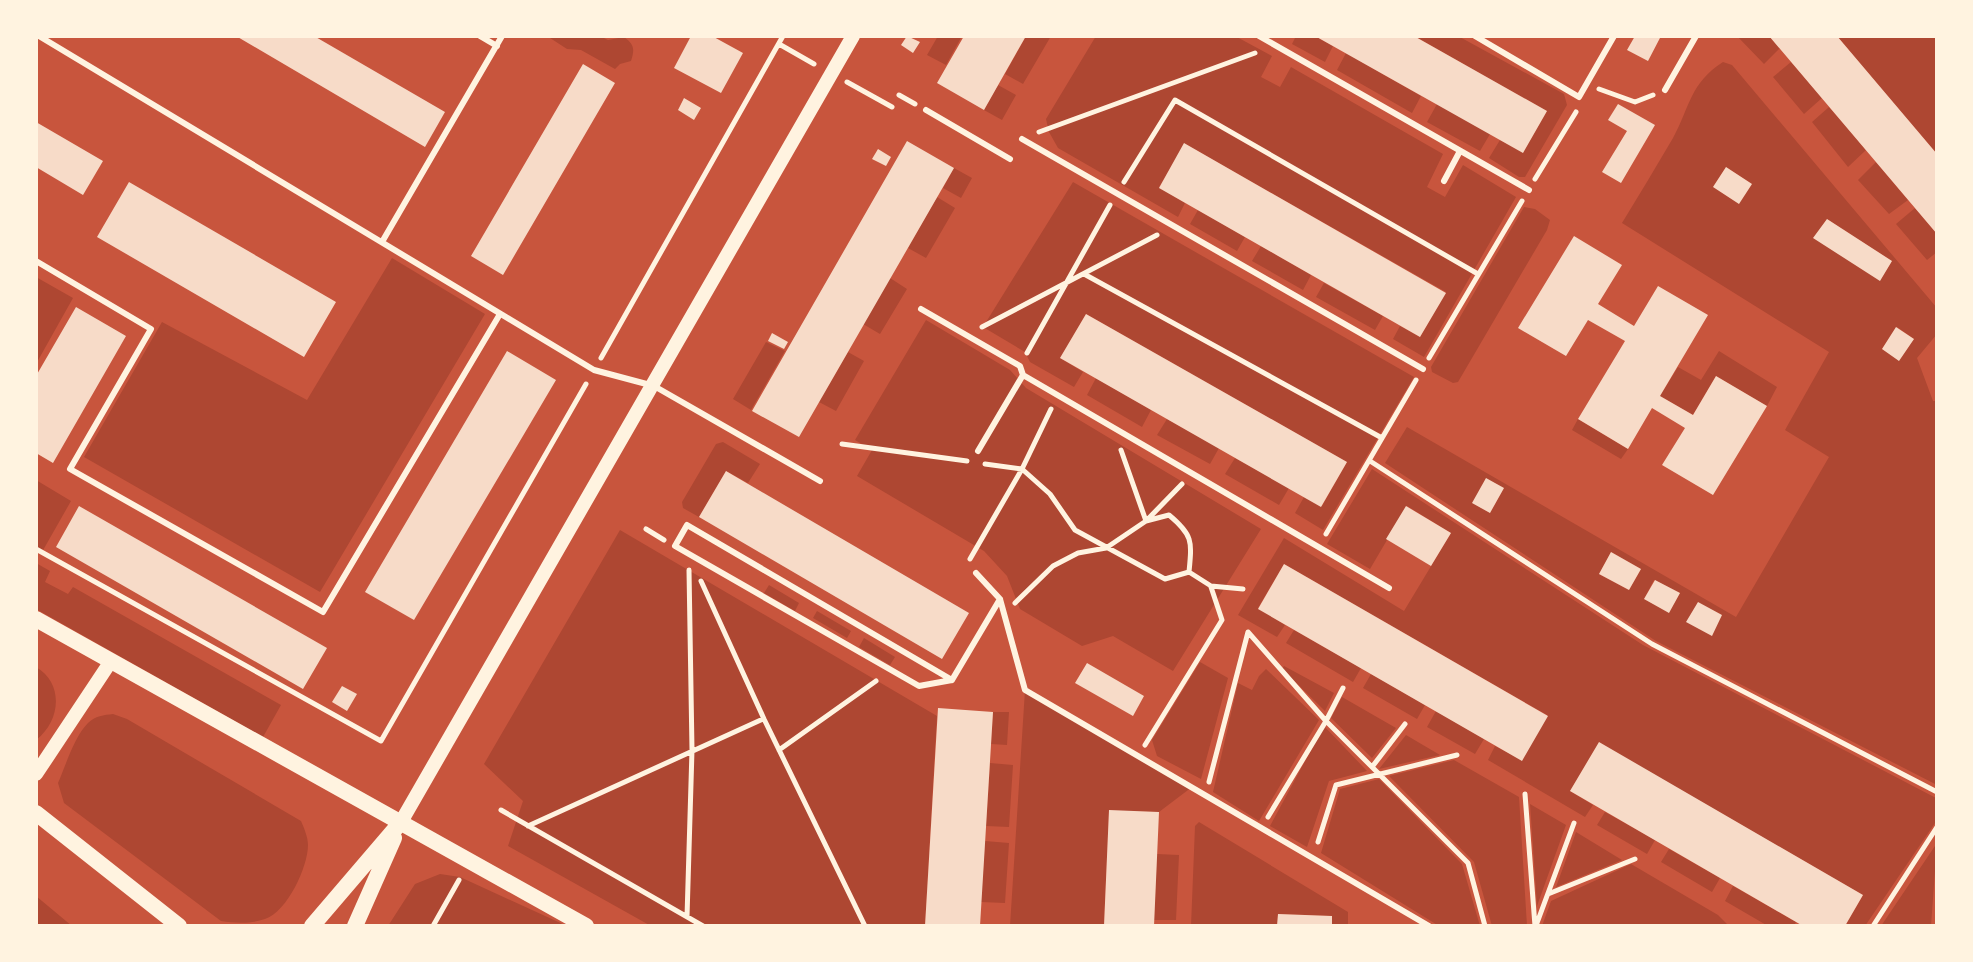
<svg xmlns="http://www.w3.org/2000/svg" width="1973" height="962" font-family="Mulish,sans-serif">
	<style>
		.green { fill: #ae4732; fill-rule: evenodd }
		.building { fill: #f7dbc8 }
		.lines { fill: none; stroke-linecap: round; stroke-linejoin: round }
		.path { stroke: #fff3e0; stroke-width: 5 }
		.service { stroke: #fff3e0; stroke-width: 6 }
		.tertiary { stroke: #fff3e0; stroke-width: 14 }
		.secondary { stroke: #fff3e0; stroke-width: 16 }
	</style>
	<rect width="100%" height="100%" fill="#c8553d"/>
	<!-- green -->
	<path class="green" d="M547 36H600L608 40 624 37C634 44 635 49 631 61L620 64 615 69 581 50 567 49Z
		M938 36H962L946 65 927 55Z
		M1026 36H1051L1023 84 1005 74Z
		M1096 36H1235L1272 56 1261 77 1280 87 1291 67 1443 154 1427 187 1445 197 1463 165 1516 197 1424 357 1393 339 1400 326 1420 337 1446 292 1185 144 1159 187 1185 203 1178 217 1058 148 1049 132 1046 119Z
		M1296 36H1315L1333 46 1325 62 1292 44Z
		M1414 36H1458L1564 94 1567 105 1525 177H1519L1489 158 1500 140 1523 152 1547 111Z
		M1737 36H1769L1780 48 1764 64Z
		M1837 36H1937V154Z
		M1346 53 1421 96 1412 113 1337 70Z
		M1723 62 1732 65 1937 308V334L1917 358 1933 401H1937V785L1656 641 1385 463 1407 427 1736 617 1829 457 1785 430 1829 352 1622 223C1639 195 1656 167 1673 138 1690 107 1690 83 1723 62ZM1726 167 1752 184 1713 187ZM1827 219 1892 261 1880 280 1814 238ZM1897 327 1914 339 1899 360 1882 349ZM1486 479 1504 488 1490 513 1473 503ZM1611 552 1641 569 1629 590 1599 574ZM1654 580 1680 593 1669 612 1644 599Z
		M1791 62 1822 98 1804 114 1773 77Z
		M998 85 1016 95 1002 120 984 110Z
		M1437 104 1490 134 1480 151 1427 122Z
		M1829 107 1866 150 1848 167 1812 122Z
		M1876 162 1908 200 1889 214 1858 180Z
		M954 168 972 178 961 198 943 188Z
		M1073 182 1414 377 1323 530 1295 513 1304 497 1322 506 1347 462 1086 314 1060 358 1083 372 1074 387 1030 362 1025 352 983 327Z
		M937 197 955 208 926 258 908 248Z
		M1524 207 1535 209 1550 220 1547 230 1458 382 1453 383 1432 372 1431 367Z
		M1915 208 1937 234V252L1927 260 1896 224Z
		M1198 210 1245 237 1237 251 1190 224Z
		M1261 246 1311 275 1303 290 1252 261Z
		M392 258 485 314 320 592 84 457 162 322 307 400Z
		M36 277 73 298 36 364Z
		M890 278 907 289 880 334 863 324Z
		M1324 283 1383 316 1375 330 1316 297Z
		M926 320 1010 370 1026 388 1261 529 1173 671 1113 636 1082 646 1020 609 1007 576 984 551 857 476 872 450 855 440Z
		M766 342 785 351 751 410 733 399Z
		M1719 351 1777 387 1767 406 1716 376 1693 415 1660 396 1678 367 1701 380Z
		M848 352 864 361 836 411 819 402Z
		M1096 378 1151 410 1142 427 1087 395Z
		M1167 419 1219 448 1210 464 1157 435Z
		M1578 419 1628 449 1621 459 1572 430Z
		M723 442 760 464 748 483 726 471 699 517 683 508 682 502 716 444Z
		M1235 458 1289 488 1279 505 1225 474Z
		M1372 469 1643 645 1936 798 1937 820 1865 926H1845L1863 895 1599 743 1570 791 1593 805 1585 817 1488 760 1495 746 1522 760 1547 715 1284 564 1258 608 1285 625 1277 637 1238 615 1284 538 1404 611 1451 533 1407 506 1370 569 1327 544Z
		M36 480 71 501 42 552 36 549Z
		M620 530 937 716 925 926H651L508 846 523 801 484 764Z
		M36 563 50 571 45 582 68 594 73 587 281 705 263 737 36 609Z
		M769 585 799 603 795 611 764 593Z
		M817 611 851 631 847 638 813 618Z
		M1294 630 1361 668 1353 682 1286 643Z
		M864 638 895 657 890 665 859 647Z
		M1200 662 1228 678 1201 779 1157 756 1152 740Z
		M1284 666 1334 693 1325 711 1282 669Z
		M36 667C64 683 61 721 36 740Z
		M1266 669 1319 720 1259 821 1213 792 1238 683 1252 690 1259 676Z
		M1371 674 1425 705 1417 719 1363 688Z
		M1025 690 1192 787 1159 812 1109 811 1104 926H1010Z
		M1342 697 1396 728 1372 758 1331 718Z
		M1436 711 1484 739 1475 754 1427 727Z
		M993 712H1009L1007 745 991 744Z
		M113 714 127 719 301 821C304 828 308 837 308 845 308 867 287 912 265 919 251 924 235 923 221 921L64 803 58 783C66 765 74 737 88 723 95 716 104 715 113 714Z
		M1324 726 1367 771 1329 781 1307 847 1270 826Z
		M1406 735 1440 755 1379 769Z
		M1454 760 1519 797 1527 926H1492L1474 862 1389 776Z
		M990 763 1013 765 1009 827 986 826Z
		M1379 779 1462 864 1480 926H1439L1321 853 1340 789Z
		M1530 804 1566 825 1537 906Z
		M1605 812 1655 840 1647 854 1597 825Z
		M1199 822 1348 912V926H1332L1331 916 1278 914 1277 926H1191L1195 826Z
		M1576 832 1622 860 1556 887Z
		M985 841 1009 843 1005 903 981 902Z
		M1937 843 1931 926H1881Z
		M1669 849 1720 878 1712 892 1661 862Z
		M1157 854 1179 855 1176 920H1154Z
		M1631 864 1718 915 1729 926H1542L1551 901Z
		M440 874 460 877 567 926H388L415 884Z
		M1733 886 1796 922 1794 926H1768L1725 901Z
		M36 896 72 926H36Z"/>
	<!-- building -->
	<path class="building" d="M236 36H314L445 112 425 147Z
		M691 36H712L743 53 721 93 674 68Z
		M907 36 920 42 913 53 901 45Z
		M964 36H1026L984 110 937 83Z
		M1315 36H1414L1547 111 1523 153Z
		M1635 36H1661L1648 61 1627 50Z
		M1769 36H1837L1937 154V234Z
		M583 64 615 83 503 275 471 256Z
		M684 98 701 108 694 120 678 110Z
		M1618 104 1655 125 1621 183 1602 172 1627 131 1608 120Z
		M36 122 103 161 83 195 36 167Z
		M907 141 954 168 799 437 752 411Z
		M1184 143 1446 293 1420 337 1159 188Z
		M878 149 891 157 886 166 872 159Z
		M1726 167 1752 184 1739 204 1713 187Z
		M129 182 336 302 304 357 97 237Z
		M1827 219 1892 261 1880 281 1813 238Z
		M1574 236 1622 265 1598 304 1634 326 1658 286 1708 315 1660 396 1693 415 1716 376 1767 406 1713 495 1662 465 1685 428 1652 408 1628 449 1578 419 1625 341 1588 320 1566 356 1518 328Z
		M76 307 126 336 53 463 36 453V376Z
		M1086 314 1347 462 1321 507 1060 358Z
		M1896 327 1914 339 1899 361 1882 349Z
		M772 333 788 342 784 349 768 341Z
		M507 351 556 380 414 620 365 592Z
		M726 471 969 613 942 659 699 517Z
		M1486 478 1504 488 1490 513 1472 503Z
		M79 506 327 648 303 689 56 547Z
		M1406 506 1451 533 1431 566 1386 539Z
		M1611 552 1641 569 1629 590 1599 574Z
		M1284 564 1548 716 1522 761 1258 609Z
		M1655 580 1680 593 1669 613 1644 599Z
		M1698 602 1722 615 1712 636 1686 622Z
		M1087 663 1144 696 1133 716 1075 683Z
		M342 686 357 694 347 711 332 702Z
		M938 708 993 712 980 926H925Z
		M1599 742 1863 895 1845 926H1803L1570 791Z
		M1109 810 1159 812 1154 926H1104Z
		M1278 914 1332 916V926H1277Z"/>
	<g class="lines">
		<!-- path -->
		<path class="path" d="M779 44 814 64
			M847 82 892 107
			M1599 89 1635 102 1653 95
			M899 95 915 104
			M1039 132 1255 53
			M1535 179 1576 112
			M1124 182 1175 100 1478 274
			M1084 274 1382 438
			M982 327 1157 235
			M1027 353 1110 205
			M601 358 783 36
			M1429 358 1522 201
			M842 444 967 461
			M1121 450 1146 521 1169 515C1193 535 1192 541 1189 572L1211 586 1243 589
			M1370 461 1652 644 1937 792
			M985 464 1022 469 1050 494 1075 530 1165 579 1189 572
			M646 529 664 540
			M1326 534 1416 380
			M36 549 381 741 586 384
			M970 559 1022 469 1051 409
			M701 581 764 719 865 926
			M1015 603 1053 566 1078 553 1106 548 1146 521 1182 484
			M1145 745 1222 620 1211 587
			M779 750 876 681
			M1372 767 1405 724
			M1209 782 1248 632 1326 721 1468 863 1485 926
			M1525 794 1535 926
			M501 810 703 926
			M1268 817 1326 721 1343 688
			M528 826 763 719
			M1318 842 1336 785 1457 755
			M1548 894 1635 859
			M687 917 692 750 689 570
			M1537 923 1574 823
			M433 926 459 880
			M1873 926 1937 827"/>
		<!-- service -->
		<path class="service" d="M39 36 594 370 654 386 820 481
			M480 36 497 46
			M1259 36 1529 190
			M1475 36 1579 97 1614 36
			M1665 90 1696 36
			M926 110 1010 159
			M1022 139 1423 369
			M1444 181 1460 151
			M382 242 502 36
			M36 261 151 329 70 469 323 612 500 314
			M921 309 1020 366 1023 375
			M978 451 1023 375 1389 588
			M976 573 1000 599 1025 690 1429 926
			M952 680 919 686 675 546 687 525 952 680 1000 599"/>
		<!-- tertiary -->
		<path class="tertiary" d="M36 774 111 661
			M401 822 853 36"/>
		<!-- secondary -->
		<path class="secondary" d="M36 619 586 926
			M36 813 179 926
			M312 926 401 822
			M355 926 394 838"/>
	</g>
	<!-- border -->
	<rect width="1973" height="962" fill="none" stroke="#fff3e0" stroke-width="76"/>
</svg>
